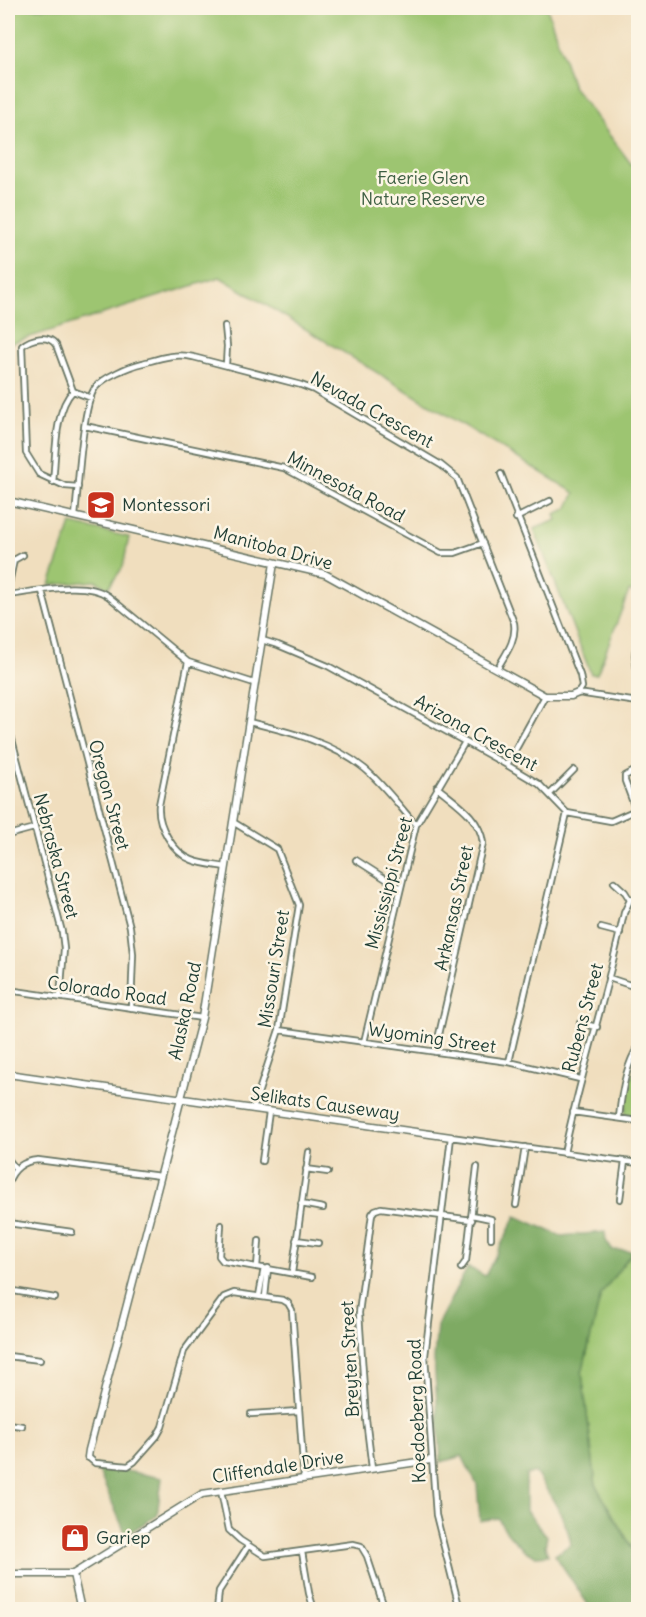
<svg xmlns="http://www.w3.org/2000/svg" width="646" height="1617" font-family="Delius,sans-serif">
	<style>
		.green { fill: #9dc571; stroke: #5e8152; stroke-width: 1.5 }
		.forest { fill: #7eaa63; stroke: #4e744c; stroke-width: 1.5 }
		.lines { fill: none; stroke-linecap: round; stroke-linejoin: round }
		.minor-casing { stroke: #687564; stroke-width: 8 }
		.tertiary-casing { stroke: #687564; stroke-width: 9 }
		.minor { stroke: #fff; stroke-width: 4.5 }
		.tertiary { stroke: #fff; stroke-width: 6 }
		.labels { text-anchor: middle; stroke-width: 5; stroke-linejoin: round; paint-order: stroke }
		.park-label { font-size: 18px; fill: #3e5f43; stroke: #fcf5e5 }
		.street-label { font-size: 18px; fill: #1f3d34; stroke: #fcf5e5 }
		.poi-label { font-size: 18px; fill: #1f3d34; stroke: #fcf5e5; text-anchor: start }
	</style>
	<rect width="100%" height="100%" fill="#fcf5e5"/>
	<filter id="ink" filterUnits="userSpaceOnUse"><feTurbulence type="fractalNoise" baseFrequency=".0167" numOctaves="2"/><feDisplacementMap in="SourceGraphic" scale="12" xChannelSelector="R" yChannelSelector="G"/><feConvolveMatrix kernelMatrix="1 2 1 2 8 2 1 2 1" color-interpolation-filters="sRGB"/></filter>
	<filter id="wash" filterUnits="userSpaceOnUse"><feTurbulence type="fractalNoise" baseFrequency=".008" numOctaves="4" result="noise"/><feDisplacementMap in="SourceGraphic" scale="24" xChannelSelector="R" yChannelSelector="G"/><feGaussianBlur stdDeviation="1.35" result="paint"/><feColorMatrix in="noise" values="0 0 0 0 0 0 0 0 0 0 0 0 0 0 0 0 0 1.4 0 .05"/><feComposite in="paint" operator="in"/></filter>
	<g filter="url(#wash)">
		<rect width="100%" height="100%" fill="#f0debe"/>
		<!-- green -->
		<path class="green" d="M8 8H547L573 87 638 173V593L629 591 597 674H591L534 529 557 520 555 514 567 509 575 493 220 277 8 344Z
			M71 524 129 537 123 567 108 588 96 581 50 585Z
			M638 1060V1116L625 1114 628 1088Z
			M638 1246V1558L596 1486 582 1373 601 1294 633 1251Z"/>
		<!-- forest -->
		<path class="forest" d="M516 1216 561 1236 605 1232 606 1241 613 1250 633 1251 601 1294 582 1373 596 1486 638 1558V1609H591L555 1555 571 1544C568 1521 548 1491 535 1472L526 1475V1511L547 1536 545 1546 548 1555C544 1555 541 1556 538 1556 525 1556 503 1529 498 1518L480 1521 477 1485 462 1456 441 1462 434 1359 437 1325 468 1267 485 1276Z
			M96 1465 162 1478 157 1515 126 1535Z"/>
	</g>
	<g filter="url(#ink)">
		<g class="lines">
			<!-- minor casing -->
			<g class="minor-casing">
				<path id="minor" d="M225 326 227 346 226 365
					M85 426 284 468 441 553H455L483 543
					M501 474 580 675 582 687 578 693 638 702
					M53 482C56 456 54 410 73 391
					M78 487 65 486 39 474 26 453 22 346C31 338 49 334 56 345L73 391 91 398
					M75 516C78 491 82 405 95 388 103 377 130 366 143 363 161 358 175 353 193 357L301 385 314 390 441 465 457 478 514 623C517 640 505 655 497 669
					M516 518 550 501
					M8 588 14 560 23 555
					M42 591 130 927 133 954 131 1008
					M8 595C35 592 85 579 108 596L188 662 254 683
					M638 635 635 655 638 677
					M262 640 278 645 328 666 507 765 539 784 567 813 509 1062
					M188 662 159 805C157 825 173 853 192 860 202 864 214 865 225 867
					M249 722C290 732 332 742 365 769 384 785 400 807 416 825
					M8 724 62 932 64 949 60 997
					M507 765 545 696
					M638 769 625 776V781L638 816
					M550 794 574 770
					M567 813 611 821 636 810
					M233 822 277 849 299 905 279 1030 253 1109
					M8 835 34 828
					M356 860 400 888
					M614 882 625 892 630 900
					M601 928 620 933
					M609 978 630 985
					M8 990 202 1018
					M580 1023 597 1027
					M279 1030 509 1062 580 1079
					M364 1042 416 825 465 742
					M435 1052 483 843C480 817 456 803 437 787
					M573 1112 638 1121
					M619 1118C621 1097 626 1064 638 1047
					M564 1153C581 1072 607 994 624 913L630 900 638 897
					M8 1159 16 1169
					M262 1161 269 1112
					M306 1169 328 1172
					M8 1183C13 1169 23 1161 38 1160L160 1176
					M620 1199 625 1161
					M301 1204 323 1208
					M516 1205 525 1147
					M472 1215 491 1219V1238
					M8 1223 72 1232
					M221 1225 219 1256 223 1261 312 1277
					M296 1240 318 1243
					M257 1267 259 1241
					M461 1268 466 1261 477 1167
					M292 1273 309 1152
					M8 1290 55 1298
					M259 1296 264 1268
					M265 1297 268 1268
					M8 1356 40 1360
					M251 1414 299 1411
					M8 1424 22 1426
					M88 1457 95 1463 128 1466 134 1462 157 1436 162 1427 184 1351 224 1297 234 1293 283 1300 288 1303 292 1310 304 1478
					M372 1468 366 1419 359 1313 372 1214 375 1210 381 1208 472 1220
					M221 1491 229 1530 240 1540 265 1556 353 1544 361 1546 367 1556 385 1610
					M302 1552 309 1593 314 1610
					M217 1610 219 1591 248 1546
					M460 1610 436 1515 425 1356 451 1137 638 1163"/>
			</g>
			<!-- tertiary casing -->
			<g class="tertiary-casing">
				<path id="tertiary" d="M8 501 325 574 545 696H571L578 693
					M8 1074 451 1137
					M88 1457 89 1450 202 1018 274 563
					M8 1574H73L202 1494 431 1460
					M73 1574 81 1610"/>
			</g>
			<!-- minor -->
			<use href="#minor" class="minor"/>
			<!-- tertiary -->
			<use href="#tertiary" class="tertiary"/>
		</g>
	</g>
	<!-- icons -->
	<defs>
		<g id="school-square" transform="scale(1.5)"><rect x="-9" y="-9" width="18" height="18" rx="4" fill="#c8321e" stroke="#fcf5e5"/><path d="M0-5L7-2L0 1L-7-2ZM-4 1L0 2.5L4 1V4Q0 6-4 4Z" fill="#fff"/></g>
		<g id="shop-square" transform="scale(1.5)"><rect x="-9" y="-9" width="18" height="18" rx="4" fill="#c8321e" stroke="#fcf5e5"/><path d="M-5-2.5h2.3a2.7 3.5 0 0 1 5.4 0H5L5.5 6h-11ZM-1.5-2.5h3a1.5 2.3 0 0 0-3 0Z" fill="#fff"/></g>
	</defs>
	<g fill-rule="evenodd">
		<use href="#school-square" x="101" y="505"/>
		<use href="#shop-square" x="75" y="1538"/>
	</g>
	<g class="labels">
		<!-- park labels -->
		<g class="park-label">
			<text x="423" y="184">Faerie Glen<tspan x="423" dy="21">Nature Reserve</tspan></text>
		</g>
		<!-- street labels -->
		<g class="street-label">
			<text transform="translate(372 410) rotate(29)" y="6">Nevada Crescent</text>
			<text transform="translate(346 487) rotate(28)" y="6">Minnesota Road</text>
			<text transform="translate(273 548) rotate(15)" y="6">Manitoba Drive</text>
			<text transform="translate(476 733) rotate(29)" y="6">Arizona Crescent</text>
			<text transform="translate(109 795) rotate(75)" y="6">Oregon Street</text>
			<text transform="translate(56 856) rotate(75)" y="6">Nebraska Street</text>
			<text transform="translate(389 883) rotate(-75)" y="6">Mississippi Street</text>
			<text transform="translate(454 908) rotate(-78)" y="6">Arkansas Street</text>
			<text transform="translate(274 969) rotate(-81)" y="6">Missouri Street</text>
			<text transform="translate(107 991) rotate(8)" y="6">Colorado Road</text>
			<text transform="translate(185 1011) rotate(-78)" y="6">Alaska Road</text>
			<text transform="translate(583 1018) rotate(-75)" y="6">Rubens Street</text>
			<text transform="translate(432 1038) rotate(8)" y="6">Wyoming Street</text>
			<text transform="translate(325 1104) rotate(8)" y="6">Selikats Causeway</text>
			<text transform="translate(350 1359) rotate(-93)" y="6">Breyten Street</text>
			<text transform="translate(417 1411) rotate(-92)" y="6">Koedoeberg Road</text>
			<text transform="translate(278 1467) rotate(-9)" y="6">Cliffendale Drive</text>
		</g>
		<!-- poi labels -->
		<g class="poi-label">
			<text x="122" y="511">Montessori</text>
			<text x="96" y="1544">Gariep</text>
		</g>
	</g>
	<!-- margin -->
	<rect width="646" height="1617" fill="none" stroke="#fcf5e5" stroke-width="30"/>
</svg>
